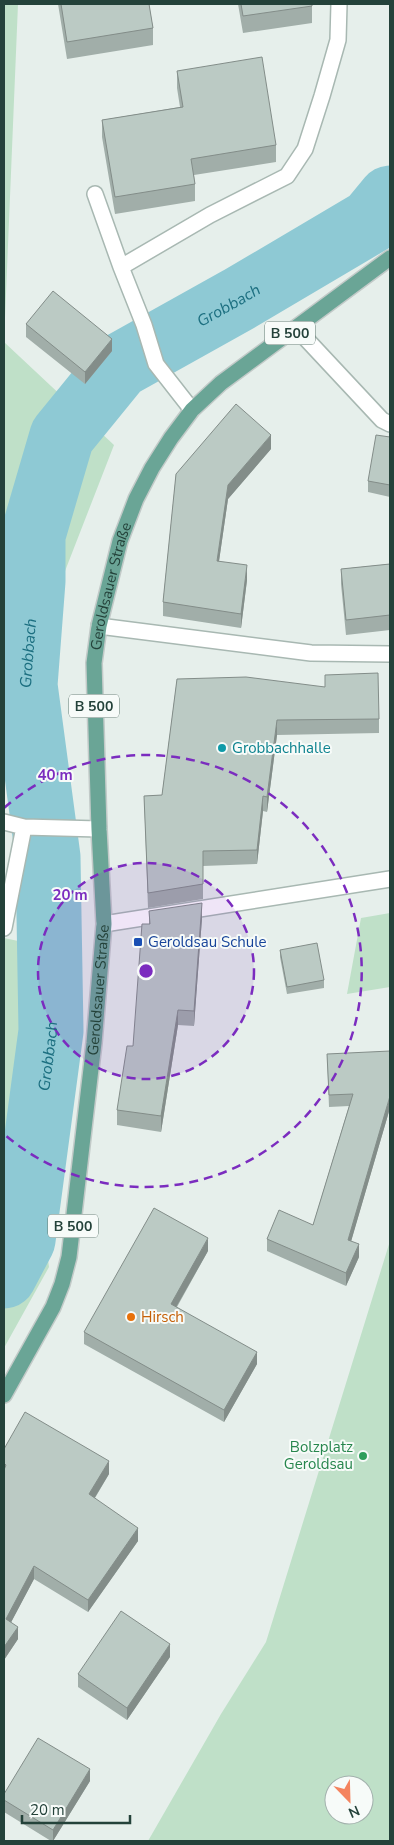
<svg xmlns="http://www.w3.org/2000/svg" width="394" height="1845" font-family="'Nunito Sans',sans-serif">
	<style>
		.green { fill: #bfe0c8; fill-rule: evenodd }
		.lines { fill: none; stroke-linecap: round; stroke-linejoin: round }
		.river { stroke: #8ec9d4; stroke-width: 65 }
		.service-casing { stroke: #a8b8b2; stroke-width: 18 }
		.primary-casing { stroke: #c2cac8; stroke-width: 18 }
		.service { stroke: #fff; stroke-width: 15 }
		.primary { stroke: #6aa596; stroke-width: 15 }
		.wall { fill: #a1aea9 }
		.shaded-wall { fill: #838d89 }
		.building { fill: #bbcac4; stroke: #838d89 }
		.ring { fill: none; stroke: #7b2cbf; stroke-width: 2.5; stroke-dasharray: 9 6 }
		.culture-dot { fill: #0f9aa8; stroke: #f7fbf9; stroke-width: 2 }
		.transit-dot { fill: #1a4fb4; stroke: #f7fbf9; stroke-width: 2 }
		.food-dot { fill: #e8710a; stroke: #f7fbf9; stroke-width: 2 }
		.leisure-dot { fill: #2e9e5b; stroke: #f7fbf9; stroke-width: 2 }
		.labels { text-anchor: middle; stroke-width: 4; stroke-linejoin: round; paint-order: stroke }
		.shield { fill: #f7fbf9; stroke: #637a73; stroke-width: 1 }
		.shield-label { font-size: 14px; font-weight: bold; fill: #24423a }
		.street-label { font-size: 15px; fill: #24423a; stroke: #f7fbf9 }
		.culture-label { font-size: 15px; fill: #0d838f; stroke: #f7fbf9; text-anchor: start }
		.transit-label { font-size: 15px; fill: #164399; stroke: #f7fbf9; text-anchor: start }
		.food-label { font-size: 15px; fill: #c56008; stroke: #f7fbf9; text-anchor: start }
		.leisure-label { font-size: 15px; fill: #27864d; stroke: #f7fbf9; text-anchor: end }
		.water-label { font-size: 16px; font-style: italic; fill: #1c6f80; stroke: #f7fbf9 }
		.centre { fill: #7b2cbf; stroke: #f7fbf9; stroke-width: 2.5 }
		.ring-label { font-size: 15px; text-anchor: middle; font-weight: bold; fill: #7b2cbf; stroke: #f7fbf9; stroke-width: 4; stroke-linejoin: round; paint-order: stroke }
	</style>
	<rect width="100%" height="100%" fill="#e6efeb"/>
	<!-- green -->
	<path class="green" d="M4 4H18L4 342 114 445 18 692 4 685Z
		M390 913V987L347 994 361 918Z
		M4 938 42 946 31 1136 49 1267 4 1348Z
		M390 1241V1841H148L221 1714 266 1642ZM334 1785H364V1815H334Z"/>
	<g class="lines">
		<!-- river -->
		<path class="river" id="s1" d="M4 1276 23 1240 51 1031 48 857 25 685 33 581V535L62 436 119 366 239 299 371 221 390 198"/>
		<!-- service casing -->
		<g class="service-casing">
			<path id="service" d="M95 194 121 267 144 325 156 364 192 410
				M121 267 210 215 287 176 305 149 322 96 338 40 339 4
				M296 328 382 420 390 424
				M99 626 311 653 390 654
				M4 822 24 827 99 829
				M104 924 390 879
				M4 928 24 827"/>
		</g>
		<!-- primary casing -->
		<g class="primary-casing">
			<g id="primary">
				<path id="s2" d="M4 1395 53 1307 62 1284 69 1257 94 1043 104 924 99 829 94 663 99 626 120 541 136 499 152 468 171 438 192 410 221 383 390 258"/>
			</g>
		</g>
		<!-- service -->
		<use href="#service" class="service"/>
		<!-- primary -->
		<use href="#primary" class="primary"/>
	</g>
	<!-- wall -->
	<path class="wall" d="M58 4H149L153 28V45L67 59Z
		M238 4H312V23L243 33Z
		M177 71 276 145V162L194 175 195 184V201L115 214 102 137V120L180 107 177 88Z
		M26 324 112 351 85 384 26 337Z
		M390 437V497L368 492V481Z
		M271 449 228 499 219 561 247 580 241 628 163 616V602L176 474Z
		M390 564V630L346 635 341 584V569Z
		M177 679 379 719V733L277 735 267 812 263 811 257 864 203 866V899L148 908 144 796 162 795Z
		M149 911 202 918 194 1026 178 1025 161 1132 117 1125V1110L133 1046 149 924Z
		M280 950 324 980V988L287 994 280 957Z
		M327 1054 390 1108 351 1241 359 1257 346 1286 267 1251V1239L313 1225 349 1106 329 1107Z
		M208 1251 177 1307 257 1364 224 1422 84 1344V1332Z
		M4 1449 109 1474 95 1498 138 1541 88 1612 34 1579 11 1622 18 1639 4 1660Z
		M170 1657 127 1720 78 1687V1674Z
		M90 1781 53 1841H51L4 1812V1794Z"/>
	<!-- shaded-wall -->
	<path class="shaded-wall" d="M112 339V351L85 384V372Z
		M271 435V449L228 499 217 575V561L228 485Z
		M247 565V580L241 628V614Z
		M277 720V735L267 812V797Z
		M263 796V811L257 864V850Z
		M202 903V918L194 1026V1011Z
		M178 1010V1025L161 1132V1116Z
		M390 1096V1108L348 1252V1240Z
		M208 1238V1251L171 1316V1304Z
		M359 1244V1257L346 1286V1273Z
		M257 1352V1364L224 1422V1410Z
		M109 1461V1474L89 1507V1494Z
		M138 1528V1541L88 1612V1600Z
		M34 1566V1579L6 1632V1619Z
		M18 1627V1639L4 1660V1647Z
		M170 1644V1657L127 1720V1708Z
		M90 1769V1781L53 1841V1830Z"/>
	<!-- building -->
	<path class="building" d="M61 4H149L153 28 67 42Z
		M241 4H312V6L243 16Z
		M262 57 276 145 191 159 195 184 115 197 102 120 183 107 177 71Z
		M53 291 112 339 85 372 26 324Z
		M236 404 271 435 228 485 217 561 247 565 241 614 163 602 176 474Z
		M376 435 390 437V485L368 481Z
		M390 564V615L346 620 341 569Z
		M378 673 379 719 277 720 267 797 263 796 257 850 203 851V884L148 893 144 796 162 795 177 679 246 677 325 687V675Z
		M202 903 194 1011 178 1010 161 1116 117 1110 127 1046H133L142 924H150L149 911Z
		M317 943 324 980 287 987 280 950Z
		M390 1051V1096L348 1240 359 1244 346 1273 267 1239 279 1210 313 1225 353 1094 329 1095 327 1054Z
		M154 1208 208 1238 171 1304 257 1352 224 1410 84 1332Z
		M25 1412 109 1461 89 1494 138 1528 88 1600 34 1566 6 1619 18 1627 4 1647V1470L6 1465 4 1463V1449Z
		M121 1611 170 1644 127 1708 78 1674Z
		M38 1738 90 1769 53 1830 4 1800V1794Z"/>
	<!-- distance rings -->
	<circle cx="146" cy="971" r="108" fill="#7b2cbf" fill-opacity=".12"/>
	<g class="ring">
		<circle cx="146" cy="971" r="108"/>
		<path d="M4 808A216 216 0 1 1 4 1134"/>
	</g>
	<!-- markers -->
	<circle class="culture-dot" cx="222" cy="748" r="5"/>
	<rect class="transit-dot" x="133" y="937" width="10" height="10" rx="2.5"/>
	<circle class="food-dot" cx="131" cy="1317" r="5"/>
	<circle class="leisure-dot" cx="363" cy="1456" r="5"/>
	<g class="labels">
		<!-- shield labels -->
		<g class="shield">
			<rect x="265" y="321.5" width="50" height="23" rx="4"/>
			<rect x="69" y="694.5" width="50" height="23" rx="4"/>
			<rect x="48" y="1214.5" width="50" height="23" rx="4"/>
		</g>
		<g class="shield-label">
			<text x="290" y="338">B 500</text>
			<text x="94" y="711">B 500</text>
			<text x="73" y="1231">B 500</text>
		</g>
		<!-- street labels -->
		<g class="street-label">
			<text dy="5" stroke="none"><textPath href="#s2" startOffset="828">Geroldsauer Straße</textPath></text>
			<text dy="5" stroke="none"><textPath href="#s2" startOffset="422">Geroldsauer Straße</textPath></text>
		</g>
		<!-- culture labels -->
		<g class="culture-label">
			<text x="232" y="753">Grobbachhalle</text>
		</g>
		<!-- transit labels -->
		<g class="transit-label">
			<text x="148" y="947">Geroldsau Schule</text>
		</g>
		<!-- food labels -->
		<g class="food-label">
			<text x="141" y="1322">Hirsch</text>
		</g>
		<!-- leisure labels -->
		<g class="leisure-label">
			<text x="353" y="1452">Bolzplatz<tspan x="353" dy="17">Geroldsau</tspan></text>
		</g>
		<!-- water labels -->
		<g class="water-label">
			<text dy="6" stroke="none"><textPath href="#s1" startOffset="1068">Grobbach</textPath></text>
			<text dy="6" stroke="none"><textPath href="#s1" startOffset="631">Grobbach</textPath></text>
			<text dy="6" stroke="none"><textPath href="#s1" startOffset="226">Grobbach</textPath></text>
		</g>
	</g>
	<circle cx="146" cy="971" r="8" class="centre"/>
	<g class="ring-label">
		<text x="55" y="780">40 m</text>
		<text x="70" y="900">20 m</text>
	</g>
	<!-- border -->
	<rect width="394" height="1845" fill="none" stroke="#24423a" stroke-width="10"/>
	<!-- north arrow -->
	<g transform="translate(349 1800) rotate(157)"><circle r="24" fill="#f7fbf9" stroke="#a3b1ad"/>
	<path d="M0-4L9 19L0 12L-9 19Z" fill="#f4845f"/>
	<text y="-8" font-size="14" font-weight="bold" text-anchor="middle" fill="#24423a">N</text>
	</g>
	<!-- scale -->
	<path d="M22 1815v8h108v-8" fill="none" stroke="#24423a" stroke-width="2.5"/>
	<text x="30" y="1815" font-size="15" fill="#24423a" stroke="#f7fbf9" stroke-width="4" paint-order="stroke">20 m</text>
</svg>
